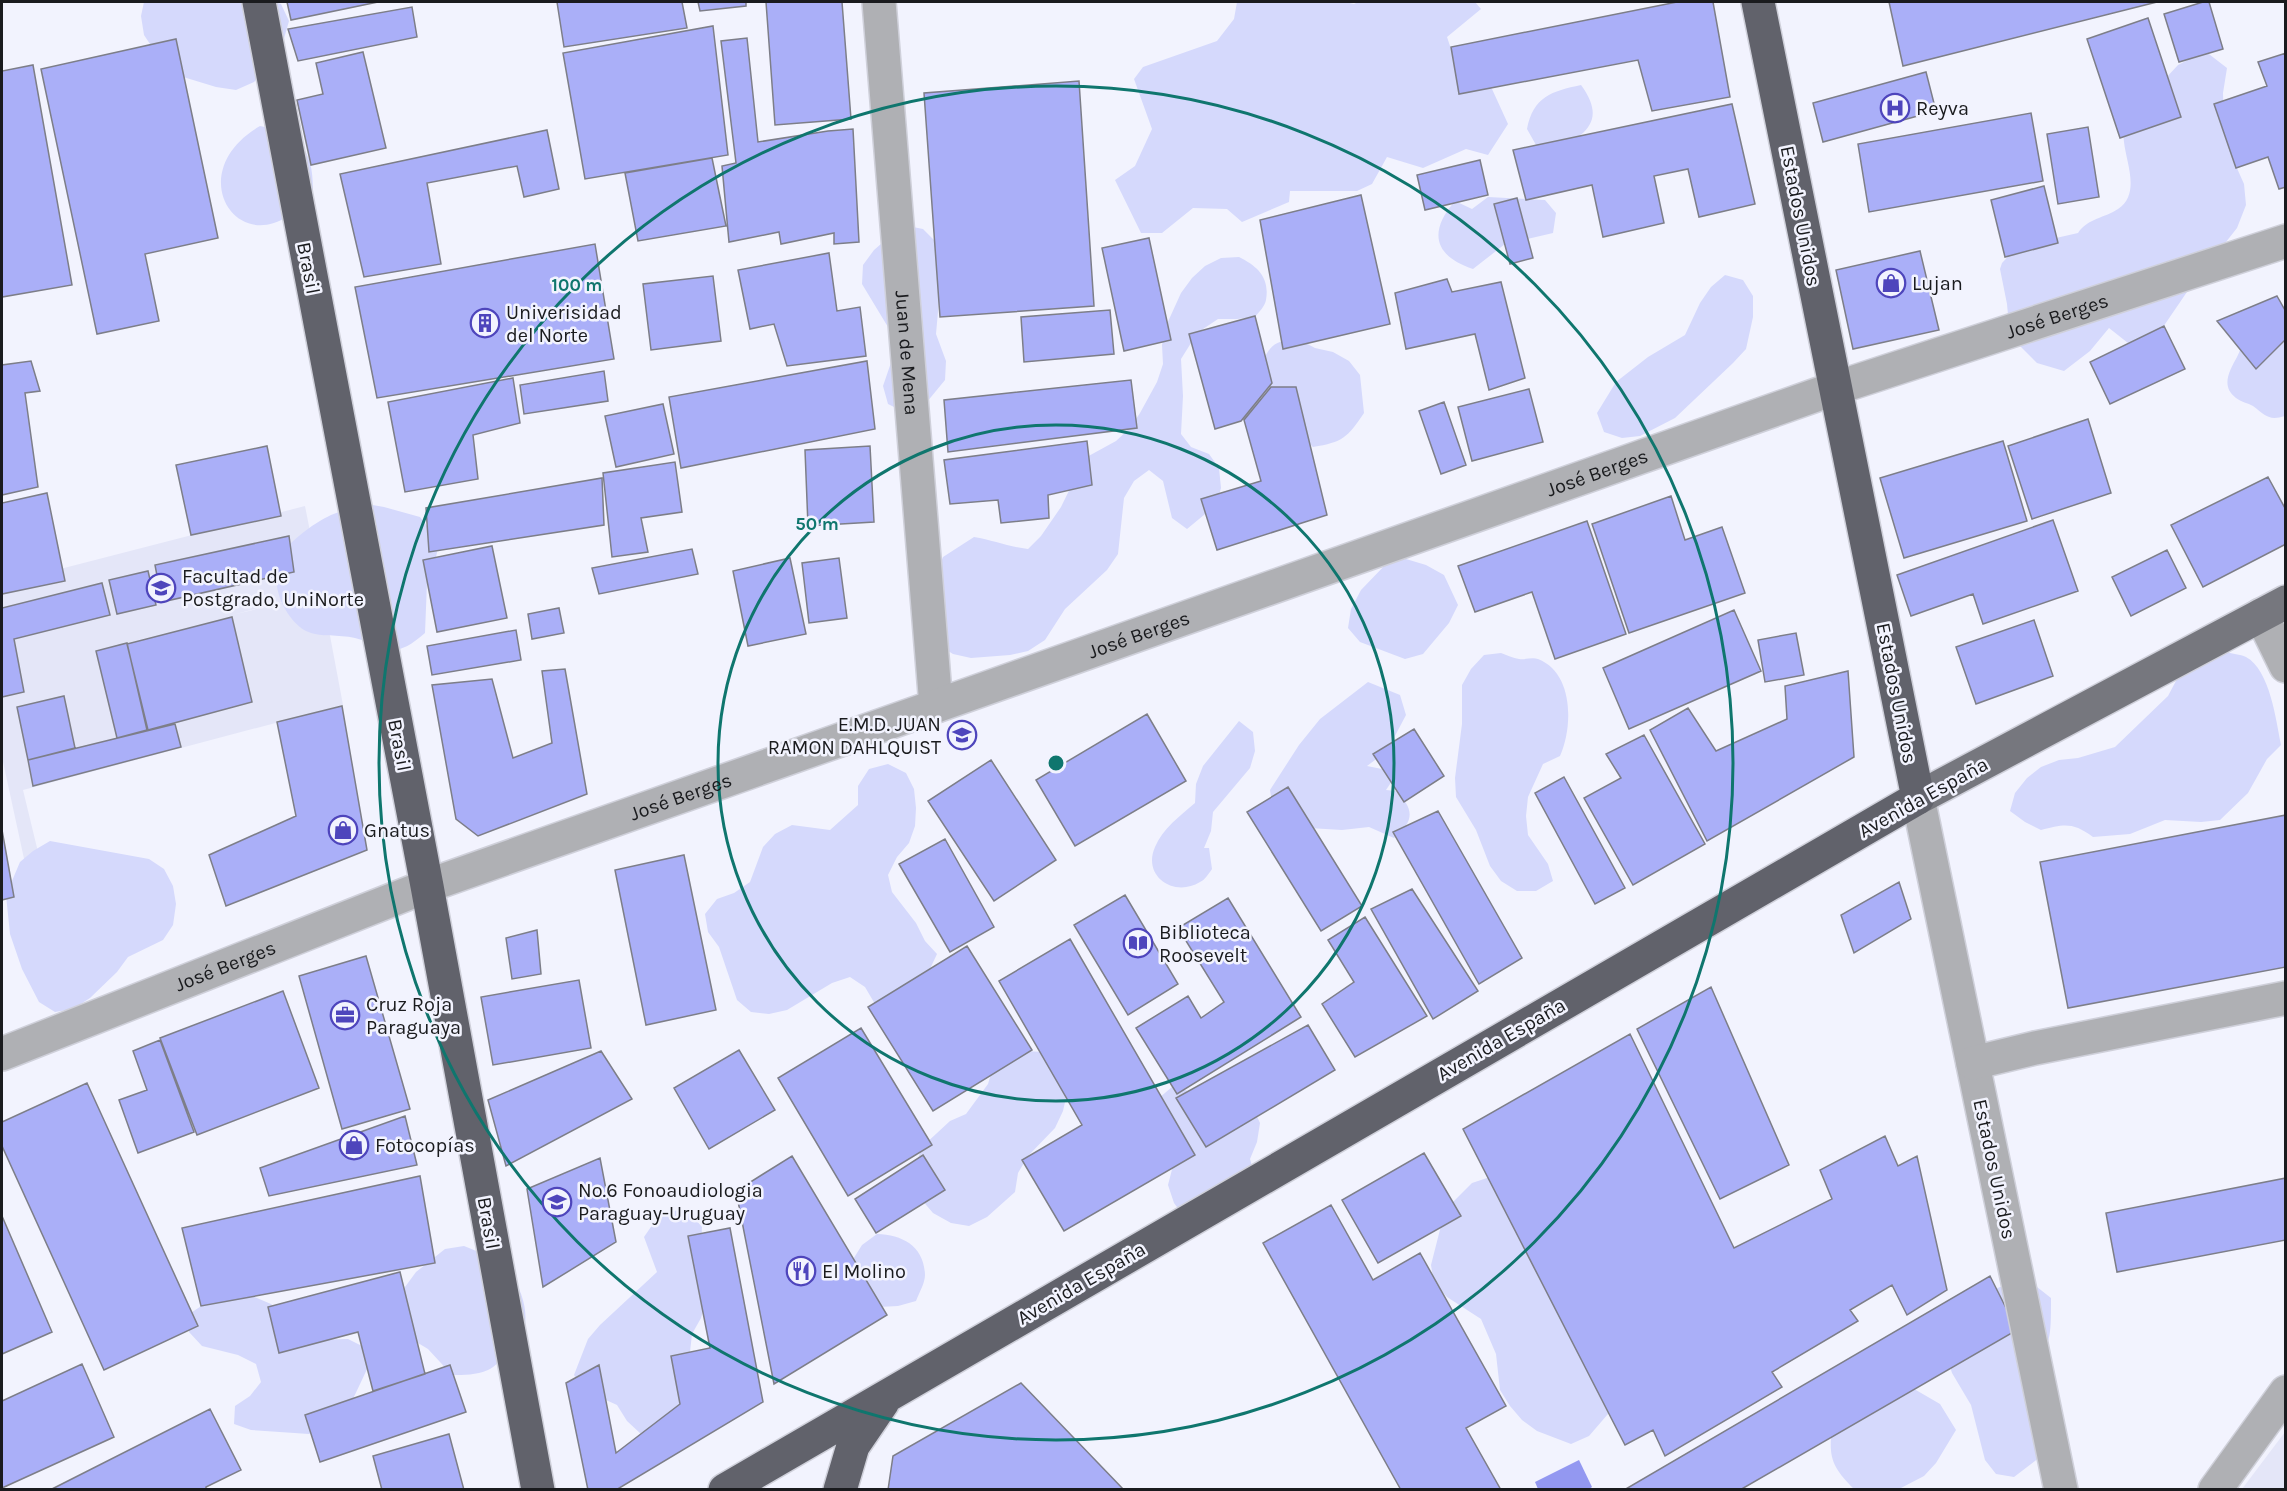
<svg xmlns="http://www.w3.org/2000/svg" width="2287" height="1491" font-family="Karla,sans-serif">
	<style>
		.built { fill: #e4e6f8 }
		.green { fill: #d5d9fc }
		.water { fill: #9398f1 }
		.building { fill: #aaaff8; stroke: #7d7e88; stroke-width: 1.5 }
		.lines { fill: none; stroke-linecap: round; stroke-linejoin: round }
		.minor-casing { stroke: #cfd0da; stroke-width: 36 }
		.major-casing { stroke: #cfd0da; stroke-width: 36 }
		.highway-casing { stroke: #cfd0da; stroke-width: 36 }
		.minor { stroke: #afb0b4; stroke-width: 33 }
		.major { stroke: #76777e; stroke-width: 33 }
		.highway { stroke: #61626b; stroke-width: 33 }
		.ring { fill: none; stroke: #0f766e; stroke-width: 3 }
		.labels { text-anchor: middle; stroke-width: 5; stroke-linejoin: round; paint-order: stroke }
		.poi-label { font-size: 20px; fill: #1a1b1e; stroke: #f2f3fe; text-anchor: start }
		.street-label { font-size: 20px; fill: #1a1b1e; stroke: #f2f3fe }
		.centre { fill: #0f766e; stroke: #f2f3fe; stroke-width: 3 }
		.ring-label { font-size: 18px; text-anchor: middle; font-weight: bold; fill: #0f766e; stroke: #f2f3fe; stroke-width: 5; stroke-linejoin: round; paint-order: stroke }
	</style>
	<rect width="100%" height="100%" fill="#f2f3fe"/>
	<!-- built -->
	<path class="built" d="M305 506 322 592 232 615 322 593 343 705 23 790 69 980 52 988 2 757V584Z
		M2285 1432V1489H2242Z"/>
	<!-- green -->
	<path class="green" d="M144 2H275L281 4 289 21 279 56 254 82 236 90 216 87 180 76 164 65 144 35 141 16Z
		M1237 2H1345L1354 4 1358 2H1475L1481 9 1447 37 1455 61 1492 89 1508 124 1488 155 1466 149 1423 168 1387 157 1372 184 1357 191H1290L1289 202 1242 222 1227 209 1193 208 1162 233H1141L1115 180 1135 166 1152 129 1134 79 1143 67 1217 41 1234 19Z
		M2205 51 2227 68 2223 93 2224 124 2236 166 2244 184 2246 205 2237 228 2189 289 2161 330 2128 343 2109 328 2090 351 2064 371 2037 363 2018 344 2009 326 2007 304 2000 269 2002 263 2017 247 2078 233C2088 218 2105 218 2118 209 2141 194 2126 162 2124 142 2123 136 2124 129 2124 123L2178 65Z
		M1581 85C1608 122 1584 135 1553 153L1536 145 1527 129C1533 97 1552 91 1581 85Z
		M260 126C299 134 313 149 313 189 306 197 298 210 288 216 233 253 184 170 260 126Z
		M1488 197 1545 200 1556 213 1553 233 1505 244 1473 269C1434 256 1428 232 1455 201L1472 209Z
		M903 225 923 229 936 242 941 278 936 334 946 361 945 380 922 408 904 412 888 404 883 386 895 351 891 332 862 284 863 265 874 250Z
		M1239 257C1257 266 1270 277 1266 300 1265 306 1259 312 1255 317L1237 319H1218L1203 329 1191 343 1181 359 1183 396 1181 434 1191 447 1209 454 1219 468 1221 488 1216 505 1187 529 1172 518 1163 481 1149 470 1134 481 1124 498 1118 554 1107 570 1065 609 1045 640 1028 651 1010 655 971 658 953 654 937 644 929 591 943 557 974 537C993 540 1009 547 1028 549L1041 536 1061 507 1085 458 1116 441 1130 428 1140 413 1157 382 1163 364 1162 345 1166 326 1181 293 1192 278 1205 266 1221 258Z
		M1725 275 1743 280 1753 296V317L1746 349 1733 363 1675 418 1640 436 1622 438 1604 432 1597 413 1616 382 1648 357 1685 335 1700 303 1711 287Z
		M1298 339 1315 348 1333 352 1349 361 1360 375 1364 413C1347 438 1343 442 1313 447 1289 427 1273 397 1260 368 1269 346 1274 340 1298 339Z
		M2244 339H2285V416C2269 421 2266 416 2253 406 2248 403 2241 402 2236 398 2220 386 2230 370 2237 357 2240 351 2242 345 2244 339Z
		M367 504 384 507 420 517 431 531 438 548 434 566 427 583 425 633C393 661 390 647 355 638 338 634 321 638 306 631 294 625 282 607 279 595 276 585 274 573 277 563 284 544 314 523 331 515 342 510 355 508 367 504Z
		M1406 559 1426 565 1444 575 1458 605 1449 623 1423 654 1405 659 1360 642 1348 628 1351 609 1361 590 1387 563Z
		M2227 652C2232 654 2240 654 2246 657 2270 670 2276 720 2281 745L2267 759 2248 793 2220 820 2201 822 2165 820 2130 834 2093 837C2073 822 2064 824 2041 830L2025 822 2010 811 2015 793 2027 778 2041 767 2059 760 2078 758 2115 747 2168 696 2177 679 2207 656Z
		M1501 653C1507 655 1513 658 1519 659 1525 660 1532 657 1538 659 1574 673 1573 727 1560 756L1543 764 1528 797 1526 816 1528 835 1548 864 1553 881 1536 891H1517L1501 881 1490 866 1476 830 1456 797 1455 778 1462 724V685L1471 669 1484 655Z
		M1368 682 1400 695 1406 715 1387 751 1367 766 1382 769 1394 778 1386 790 1396 791C1415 810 1414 821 1394 838L1369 827 1342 830 1309 828 1272 803 1270 790 1299 745 1320 719Z
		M1239 721 1253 732 1255 751 1250 768 1213 812 1211 831 1204 848H1209L1212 869C1209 873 1205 880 1200 882 1174 898 1142 876 1155 847 1163 828 1180 816 1195 803L1196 784 1203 766Z
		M888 764 906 773 914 789 916 808 915 826 909 843 897 857 888 875 892 892 916 923 925 941 937 954 929 971 875 1004 865 987 850 977 832 983 787 1010 769 1014 751 1012 737 1000 719 947 708 932 705 914 717 899 734 893 750 882 763 847 775 834 792 825 830 830 858 805V786L869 769Z
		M50 841 149 859 164 869 173 886 176 904 173 925 163 940 128 957 117 972 90 998 73 1009 55 1012 39 1002 22 969 10 934 6 895 20 862 33 851Z
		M1025 1051 1043 1052 1070 1080 1063 1111 1055 1128 1028 1156 1018 1173 1015 1192 987 1217 969 1226 951 1223 933 1213 921 1199 916 1163 923 1146 950 1121 966 1114 988 1084 993 1067Z
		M1172 1087 1189 1091 1200 1087 1252 1106 1260 1123 1257 1142 1250 1159 1257 1184 1185 1218 1174 1203 1168 1185 1177 1150 1159 1098Z
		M1490 1177 1614 1407 1589 1436 1571 1444 1537 1431 1522 1420 1510 1406 1500 1390 1496 1354 1481 1319 1447 1297 1434 1283 1431 1265 1445 1210 1472 1183Z
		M671 1210 690 1213 702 1227 700 1264 706 1300 701 1318 692 1334 690 1352 699 1378 659 1436 641 1434 627 1421 617 1405 584 1390 574 1375 588 1339 600 1325 657 1272 644 1237 655 1221Z
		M877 1234C903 1235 924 1246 925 1275 925 1283 919 1293 916 1301L898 1306 879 1307 852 1261 862 1245Z
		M464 1246C480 1252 500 1262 511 1275 521 1287 529 1313 524 1328 520 1341 500 1364 488 1370 476 1375 464 1375 452 1375L428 1349 413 1340 399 1305 405 1287 416 1272 445 1249Z
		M2000 1287H2037L2051 1298C2051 1345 2051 1346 2021 1382L2044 1454 2014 1477 1996 1474 1985 1460 1971 1405 1952 1373 1946 1354 1983 1295Z
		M238 1290 271 1304 312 1340 348 1339 364 1347 369 1365 352 1401 325 1426 309 1434 251 1430 234 1424 235 1406 250 1396 261 1382 256 1364 238 1355 202 1346 189 1332V1314L220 1294Z
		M1909 1386 1940 1404 1956 1430 1936 1463 1924 1476 1899 1489H1854C1833 1468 1828 1458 1832 1429Z"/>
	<!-- water -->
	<path class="water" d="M1579 1460 1592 1487 1588 1490 1538 1489 1535 1482Z"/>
	<!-- building -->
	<path class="building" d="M287 2H378L291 20Z
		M557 2H682L687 28 564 47Z
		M698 2H746V6L700 11Z
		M766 2H842L851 119 775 125Z
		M1677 2H1713L1730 97 1652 111 1638 60 1459 94 1451 47Z
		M1889 2H2157L1903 66Z
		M2203 2H2209L2223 49 2179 62 2164 14Z
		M412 7 417 37 298 61 288 29Z
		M2148 18 2181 117 2120 138 2087 39Z
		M713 26 728 155 585 179 563 53Z
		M747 38 758 142 828 131 853 129 859 242 834 244V233L781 244 779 232 729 242 722 166 736 163 721 41Z
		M176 39 218 238 145 254 159 321 97 334 41 69Z
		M363 52 386 148 311 165 297 100 323 94 316 63Z
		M2286 53V187L2279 189 2268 157 2236 168 2214 104 2267 86 2258 62Z
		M33 65 72 285 2 297V71Z
		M1926 72 1936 111 1823 142 1813 103Z
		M1079 81 1094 306 940 317 924 93Z
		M1732 104 1755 204 1699 217 1688 169 1654 176 1664 223 1603 237 1592 185 1526 200 1513 150Z
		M2031 113 2043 181 1869 212 1858 144Z
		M2088 127 2099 197 2058 204 2047 134Z
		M547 130 559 189 524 197 517 166 427 183 441 264 364 277 340 174Z
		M712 158 726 226 638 241 625 173Z
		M1480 160 1488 195 1425 210 1417 175Z
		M2044 186 2058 243 2005 257 1991 200Z
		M1361 195 1390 324 1283 349 1260 220Z
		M1517 198 1533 258 1510 264 1494 204Z
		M1149 238 1171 340 1124 351 1102 248Z
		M595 244 614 359 377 398 355 287Z
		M1920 251 1939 330 1853 349 1836 270Z
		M829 253 837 311 860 307 866 356 787 366 774 324 750 329 738 270Z
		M713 276 721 341 651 350 643 284Z
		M1447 279 1452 292 1501 282 1525 378 1489 390 1475 334 1406 349 1395 293Z
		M2277 296 2286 312V339L2256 369 2217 321Z
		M1110 310 1114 354 1024 362 1021 317Z
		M1255 316 1272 383 1241 421 1215 429 1189 334Z
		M2164 326 2185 369 2110 404 2090 362Z
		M31 361 40 391 25 393 38 487 2 495V365Z
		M867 361 875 429 681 468 669 397Z
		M604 371 608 401 524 414 520 385Z
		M513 378 520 423 473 435 478 479 405 492 388 402Z
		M1131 380 1137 428 948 452 944 400Z
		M1271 387H1296L1327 515 1217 550 1201 499 1261 481 1244 420Z
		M1529 389 1543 442 1472 461 1458 407Z
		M1444 402 1466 465 1441 474 1419 411Z
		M663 404 674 454 616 467 605 416Z
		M2088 419 2111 493 2032 519 2008 446Z
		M1087 441 1092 485 1048 495 1049 518 1001 523 998 500 950 504 944 460Z
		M2003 441 2027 521 1904 558 1880 478Z
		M267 446 281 516 191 535 176 465Z
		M870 446 874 522 808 526 805 450Z
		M675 462 682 512 641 518 648 552 612 557 603 473Z
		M2268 477 2286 510V544L2203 587 2171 525Z
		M602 478 604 525 429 552 426 508Z
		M47 493 65 581 2 594V503Z
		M1671 496 1685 540 1722 527 1745 593 1629 633 1592 524Z
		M2053 520 2078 591 1983 624 1973 594 1911 616 1897 575Z
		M1587 521 1626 634 1555 659 1532 592 1475 612 1458 566Z
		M289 536 294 572 162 602 155 565Z
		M492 546 507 618 437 632 423 560Z
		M692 549 698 574 599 594 592 568Z
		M2167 550 2186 588 2131 616 2112 577Z
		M790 558 806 634 748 646 733 571Z
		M839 558 847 618 809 623 802 563Z
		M148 571 156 605 117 614 109 580Z
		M102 583 110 615 14 639 24 692 2 697V608Z
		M559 608 564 633 532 639 528 614Z
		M1734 610 1761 671 1629 729 1603 668Z
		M232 617 252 702 148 730 127 644Z
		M2034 620 2053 676 1976 704 1956 647Z
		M516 630 521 660 432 675 427 646Z
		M1796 633 1804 675 1765 682 1758 640Z
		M127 643 147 730 117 738 96 651Z
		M565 669 587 794 478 836 456 819 432 685 492 679 513 758 552 743 542 671Z
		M1848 671 1854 757 1707 841 1650 730 1688 708 1716 751 1787 719 1785 686Z
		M64 696 75 748 28 760 17 707Z
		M342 706 367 850 226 906 209 855 296 816 277 722Z
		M1147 714 1186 781 1075 846 1036 780Z
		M175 724 181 747 33 786 28 760Z
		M1414 729 1444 776 1404 802 1373 754Z
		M1644 735 1705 844 1633 885 1584 798 1621 778 1606 754Z
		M991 760 1056 860 994 901 928 801Z
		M1564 777 1625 888 1595 904 1535 793Z
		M1288 787 1362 906 1321 931 1247 812Z
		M1438 811 1522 958 1479 984 1393 832Z
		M2286 815V967L2068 1008 2040 862Z
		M2 830 14 897 2 900Z
		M945 839 994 927 950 952 899 864Z
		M684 855 716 1010 646 1025 615 870Z
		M1899 882 1911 919 1854 953 1841 915Z
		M1412 889 1478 991 1433 1019 1371 909Z
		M1125 895 1178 984 1128 1015 1074 925Z
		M1228 898 1301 1017 1177 1094 1136 1028 1188 996 1201 1018 1224 1002 1178 928Z
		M1365 917 1427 1016 1355 1057 1322 1004 1354 982 1328 940Z
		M537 930 541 974 512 979 506 938Z
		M1070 939 1195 1155 1064 1231 1022 1160 1082 1125 999 981Z
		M967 946 1032 1050 933 1111 868 1007Z
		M366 956 410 1109 342 1129 299 976Z
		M579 980 591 1048 493 1065 481 997Z
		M1711 987 1789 1165 1720 1199 1637 1029Z
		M283 991 319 1088 197 1135 160 1038Z
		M1308 1025 1335 1070 1206 1147 1176 1098Z
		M861 1028 932 1145 848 1196 778 1078Z
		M1630 1034 1734 1248 1832 1199 1820 1170 1885 1136 1898 1166 1917 1156 1947 1290 1907 1315 1892 1285 1850 1310 1858 1321 1772 1372 1782 1387 1665 1456 1653 1430 1625 1445 1463 1129Z
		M160 1040 194 1132 138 1153 119 1100 147 1090 133 1051Z
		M739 1050 775 1110 709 1149 674 1088Z
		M601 1051 632 1099 506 1166 488 1100Z
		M87 1083 198 1326 104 1370 2 1146V1122Z
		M405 1116 417 1165 269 1196 260 1168Z
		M1424 1153 1461 1216 1378 1263 1342 1200Z
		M923 1155 945 1190 876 1233 855 1199Z
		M792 1156 887 1315 774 1384 736 1191Z
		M600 1158 616 1242 543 1287 527 1189Z
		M420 1176 435 1263 201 1306 182 1228Z
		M2286 1178V1240L2117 1272 2106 1213Z
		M1331 1205 1373 1280 1420 1253 1506 1406 1466 1428 1501 1490H1401L1263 1243Z
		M2 1216 52 1332 2 1354Z
		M730 1228 763 1402 616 1490H588L566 1383 599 1365 616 1453 680 1404 671 1356 710 1348 688 1236Z
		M400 1272 425 1374 373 1391 358 1332 279 1353 268 1307Z
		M1990 1276 2017 1330 1740 1490H1624Z
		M82 1364 114 1437 2 1488V1401Z
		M450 1365 466 1412 320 1462 305 1415Z
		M1021 1383 1124 1490H888L893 1456Z
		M210 1409 241 1470 206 1487V1490H50Z
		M449 1434 464 1490H382L373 1456Z"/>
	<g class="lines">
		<!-- minor casing -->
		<g class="minor-casing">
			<g id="minor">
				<path id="s1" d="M879 2 936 706"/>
				<path d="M2261 615 2286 666"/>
				<path d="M1918 798 2061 1490"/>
				<path id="s2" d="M2 1054 427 886 1836 388 2286 241"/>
				<path d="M1973 1063 2035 1048 2286 998"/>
				<path d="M2215 1490 2286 1392"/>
			</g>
		</g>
		<!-- major casing -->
		<g class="major-casing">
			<path id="major" d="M1918 798 2286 602"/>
		</g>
		<!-- highway casing -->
		<g class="highway-casing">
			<path id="highway" d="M259 2 427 886 538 1490
				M725 1490 1918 798 1758 2
				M840 1490 853 1446 883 1402"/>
		</g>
		<!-- minor -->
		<use href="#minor" class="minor"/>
		<!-- major -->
		<use href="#major" class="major"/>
		<!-- highway -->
		<use href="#highway" class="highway"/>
	</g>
	<!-- distance rings -->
	<g class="ring">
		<circle cx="1056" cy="763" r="338"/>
		<circle cx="1056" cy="763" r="677"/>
	</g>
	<!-- icons -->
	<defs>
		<g id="hospital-ring" transform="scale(1.5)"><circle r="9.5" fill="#f2f3fe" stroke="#4e45bc" stroke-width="1.5"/><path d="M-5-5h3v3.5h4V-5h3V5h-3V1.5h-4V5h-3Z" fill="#4e45bc"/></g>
		<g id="shop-ring" transform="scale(1.5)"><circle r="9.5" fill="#f2f3fe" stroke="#4e45bc" stroke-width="1.5"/><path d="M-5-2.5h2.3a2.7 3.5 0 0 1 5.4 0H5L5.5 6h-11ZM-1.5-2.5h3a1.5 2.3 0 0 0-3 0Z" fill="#4e45bc"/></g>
		<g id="building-ring" transform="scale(1.5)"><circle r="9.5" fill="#f2f3fe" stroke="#4e45bc" stroke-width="1.5"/><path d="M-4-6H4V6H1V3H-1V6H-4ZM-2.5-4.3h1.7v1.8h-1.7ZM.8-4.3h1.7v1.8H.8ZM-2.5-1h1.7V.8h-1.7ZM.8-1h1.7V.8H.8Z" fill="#4e45bc"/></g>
		<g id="university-ring" transform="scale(1.5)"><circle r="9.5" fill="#f2f3fe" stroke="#4e45bc" stroke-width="1.5"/><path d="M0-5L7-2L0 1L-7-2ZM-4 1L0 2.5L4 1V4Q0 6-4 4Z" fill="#4e45bc"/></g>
		<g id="school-ring" transform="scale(1.5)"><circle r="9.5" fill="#f2f3fe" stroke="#4e45bc" stroke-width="1.5"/><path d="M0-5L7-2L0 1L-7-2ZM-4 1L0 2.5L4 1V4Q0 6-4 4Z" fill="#4e45bc"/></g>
		<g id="library-ring" transform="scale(1.5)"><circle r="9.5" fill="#f2f3fe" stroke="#4e45bc" stroke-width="1.5"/><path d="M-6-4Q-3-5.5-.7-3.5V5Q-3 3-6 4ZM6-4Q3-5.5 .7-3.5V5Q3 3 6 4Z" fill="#4e45bc"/></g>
		<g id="office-ring" transform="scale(1.5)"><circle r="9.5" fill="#f2f3fe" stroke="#4e45bc" stroke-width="1.5"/><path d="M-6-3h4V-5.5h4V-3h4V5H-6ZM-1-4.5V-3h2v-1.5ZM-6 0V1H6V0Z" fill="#4e45bc"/></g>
		<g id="restaurant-ring" transform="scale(1.5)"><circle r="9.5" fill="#f2f3fe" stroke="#4e45bc" stroke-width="1.5"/><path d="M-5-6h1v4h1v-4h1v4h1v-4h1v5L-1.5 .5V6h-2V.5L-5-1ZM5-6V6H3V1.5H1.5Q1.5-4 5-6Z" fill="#4e45bc"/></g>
	</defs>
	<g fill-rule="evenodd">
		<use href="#hospital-ring" x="1895" y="108"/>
		<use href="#shop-ring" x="1891" y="283"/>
		<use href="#building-ring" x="485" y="323"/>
		<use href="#university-ring" x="161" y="588"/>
		<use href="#school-ring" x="962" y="735"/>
		<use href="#shop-ring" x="343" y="830"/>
		<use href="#library-ring" x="1138" y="943"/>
		<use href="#office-ring" x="345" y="1015"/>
		<use href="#shop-ring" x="354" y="1145"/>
		<use href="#school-ring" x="557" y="1202"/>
		<use href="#restaurant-ring" x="801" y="1271"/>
	</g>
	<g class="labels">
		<!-- poi labels -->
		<g class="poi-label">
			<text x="1916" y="115">Reyva</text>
			<text x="1912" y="290">Lujan</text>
			<text x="506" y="319">Univerisidad<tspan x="506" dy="23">del Norte</tspan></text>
			<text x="182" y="583">Facultad de<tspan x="182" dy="23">Postgrado, UniNorte</tspan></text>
			<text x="941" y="731" text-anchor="end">E.M.D. JUAN<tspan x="941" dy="23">RAMON DAHLQUIST</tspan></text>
			<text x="364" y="837">Gnatus</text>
			<text x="1159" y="939">Biblioteca<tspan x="1159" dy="23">Roosevelt</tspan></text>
			<text x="366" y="1011">Cruz Roja<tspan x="366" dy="23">Paraguaya</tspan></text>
			<text x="375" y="1152">Fotocopías</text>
			<text x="578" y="1197">No.6 Fonoaudiologia<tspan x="578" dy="23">Paraguay-Uruguay</tspan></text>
			<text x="822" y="1278">El Molino</text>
		</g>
		<!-- street labels -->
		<g class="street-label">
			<text transform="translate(1801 216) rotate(79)" y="7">Estados Unidos</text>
			<text transform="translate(309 268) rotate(79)" y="7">Brasil</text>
			<text dy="7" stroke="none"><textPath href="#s2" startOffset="2184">José Berges</textPath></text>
			<text dy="7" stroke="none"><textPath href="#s1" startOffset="352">Juan de Mena</textPath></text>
			<text dy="7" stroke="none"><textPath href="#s2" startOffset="1698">José Berges</textPath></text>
			<text dy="7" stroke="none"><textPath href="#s2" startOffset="1212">José Berges</textPath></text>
			<text transform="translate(1897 693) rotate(79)" y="7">Estados Unidos</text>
			<text transform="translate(400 745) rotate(79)" y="7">Brasil</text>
			<text dy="7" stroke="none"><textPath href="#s2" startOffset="726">José Berges</textPath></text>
			<text transform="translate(1923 797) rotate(-29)" y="7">Avenida España</text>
			<text dy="7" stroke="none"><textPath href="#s2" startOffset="240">José Berges</textPath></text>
			<text transform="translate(1501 1039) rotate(-30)" y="7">Avenida España</text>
			<text transform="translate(1995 1169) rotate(78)" y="7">Estados Unidos</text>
			<text transform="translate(489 1223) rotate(80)" y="7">Brasil</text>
			<text transform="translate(1081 1283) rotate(-30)" y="7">Avenida España</text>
		</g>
	</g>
	<circle cx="1056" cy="763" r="9" class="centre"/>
	<g class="ring-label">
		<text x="577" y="291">100 m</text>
		<text x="817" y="530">50 m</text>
	</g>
	<!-- border -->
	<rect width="2287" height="1491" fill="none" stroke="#1a1b1e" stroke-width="6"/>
</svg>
